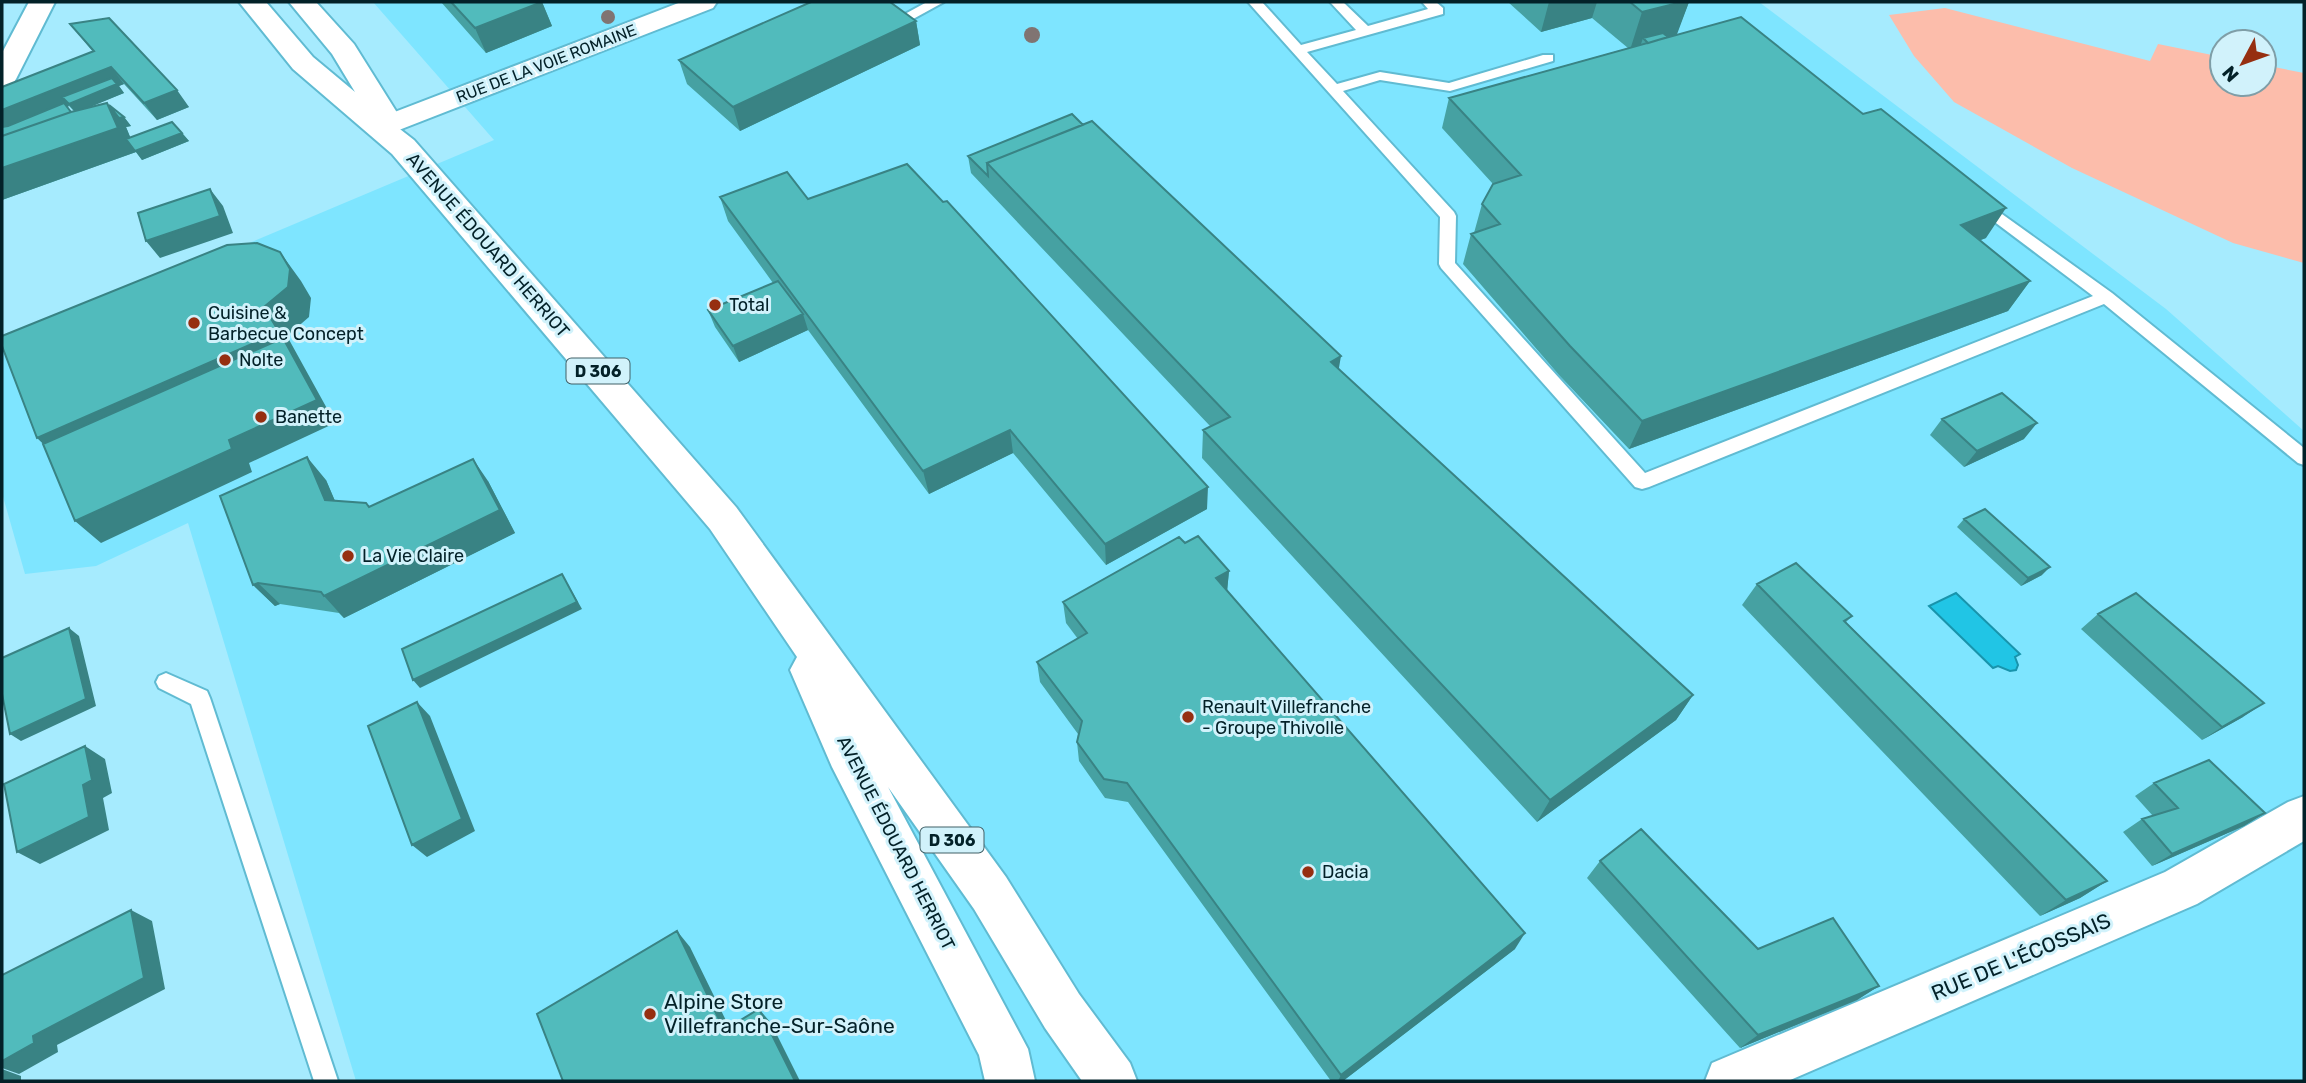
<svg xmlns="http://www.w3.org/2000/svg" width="2306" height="1083" font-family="Rubik,sans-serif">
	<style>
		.built { fill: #7ee5ff }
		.green { fill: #fcbdab }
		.water { fill: #21c5e5; stroke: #1894ac; stroke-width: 2 }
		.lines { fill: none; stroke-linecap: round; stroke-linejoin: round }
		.service-casing { stroke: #60bbd2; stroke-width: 4 }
		.minor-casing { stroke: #60bbd2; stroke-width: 4 }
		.secondary-casing { stroke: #60bbd2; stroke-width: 4 }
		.primary-casing { stroke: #60bbd2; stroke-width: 4 }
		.service { fill: #fff; fill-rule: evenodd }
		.minor { fill: #fff; fill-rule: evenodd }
		.secondary { fill: #fff; fill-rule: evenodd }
		.primary { fill: #fff; fill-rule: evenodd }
		.tree { fill: #807472 }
		.wall { fill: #46a1a2; fill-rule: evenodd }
		.shaded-wall { fill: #398384 }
		.building { fill: #51bbbc; stroke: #398384; stroke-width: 2 }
		.poi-dot { fill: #962f11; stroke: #d1f2fb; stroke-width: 2.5 }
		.labels { text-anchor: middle; stroke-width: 6; stroke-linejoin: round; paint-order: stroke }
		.far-street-label { font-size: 16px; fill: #032128; stroke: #d1f2fb }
		.shield { fill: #d1f2fb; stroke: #416067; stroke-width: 2 }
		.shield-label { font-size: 16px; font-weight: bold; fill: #032128 }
		.street-label { font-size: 18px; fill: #032128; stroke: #d1f2fb }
		.poi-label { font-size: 18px; fill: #032128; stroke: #d1f2fb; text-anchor: start }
		.near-street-label { font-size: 21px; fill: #032128; stroke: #d1f2fb }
		.near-poi-label { font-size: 21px; fill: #032128; stroke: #d1f2fb; text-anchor: start }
	</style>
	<rect width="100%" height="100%" fill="#a6ebfe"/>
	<!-- built -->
	<path class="built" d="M373 2H1759L2166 309 2304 431V1081H356L188 523 96 566 25 574 2 493V347L494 140Z"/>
	<!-- green -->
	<path class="green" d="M1945 8 2150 61 2158 44 2222 57V84H2264V65L2304 73V263L2233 243 2072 168 1954 102 1914 56 1889 15Z"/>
	<!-- water -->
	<path class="water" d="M1956 593 2020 654 2015 657 2018 665 2016 670 2010 671 1998 666 1993 668 1929 606Z"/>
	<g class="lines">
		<!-- service casing -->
		<g class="service-casing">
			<path id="service" d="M927 2H944L904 24H894L892 21Z
				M1248 2H1262L1301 45 1356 30 1330 2H1343L1368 26 1428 9 1422 2H1436L1443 8V14L1307 52 1337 84 1380 72 1449 83 1543 55H1553V61L1450 91 1380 80 1343 91 1454 212 1456 216 1455 263 1645 473 2093 296 1976 208 1973 204 1976 200 1981 199 2112 293 2304 448V465L2298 463 2104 304 1649 487 1642 489 1635 487 1441 268 1439 264 1440 217Z
				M166 673 207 691 210 698 338 1081H314L191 704 159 688 156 682 159 676Z"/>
		</g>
		<!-- minor casing -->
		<g class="minor-casing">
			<path id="minor" d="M29 2H55L16 79 12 85 2 87V53Z
				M681 2H717L713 8 399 130 389 133 379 130 374 124 379 118Z"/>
		</g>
		<!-- secondary casing -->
		<g class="secondary-casing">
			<path id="secondary" d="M2304 796V841L2197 904 1788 1081H1705L1712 1063 2165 872 2288 802Z"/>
		</g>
		<!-- primary casing -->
		<g class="primary-casing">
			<path id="primary" d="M239 2H266L313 57 355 92 332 54 289 2H316L354 44 401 119 396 126 414 140 736 507 1006 877 1079 994 1130 1063 1137 1081H1082L1045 1028 974 909 888 787 1028 1049 1035 1081H985L979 1055 832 767 790 670 797 657 710 529 392 154 293 69Z"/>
		</g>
		<!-- service -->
		<use href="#service" class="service"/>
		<!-- minor -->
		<use href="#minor" class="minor"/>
		<!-- secondary -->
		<use href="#secondary" class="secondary"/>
		<!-- primary -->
		<use href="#primary" class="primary"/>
	</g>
	<!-- trees -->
	<g class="tree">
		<circle cx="608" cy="17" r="7"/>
		<circle cx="1032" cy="35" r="8"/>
	</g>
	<!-- wall -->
	<path class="wall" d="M441 2H542L552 26 486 53Z
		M1508 2H1689L1676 35 1986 238 1980 240 2030 281 2008 311 1629 449 1559 375 1463 264 1471 234 1474 233 1482 204 1493 184 1442 128 1449 98 1628 48 1592 18 1541 32Z
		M916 21 920 45 740 131 687 84 679 60Z
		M70 24 189 107 157 120 124 84 119 86 124 93 86 108 109 105 124 117 131 126 126 127 130 137 182 133 189 141 142 160 136 152 2 200V87L93 52ZM69 106 74 111 71 112 67 107Z
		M1072 114 1339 369 1693 695 1676 720 1537 822 1202 458 1203 430 1210 426 971 173 968 156Z
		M720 197 808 199 1207 509 1106 565 1013 453 929 494 808 330 739 362 715 327 708 310 773 283 728 221Z
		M1942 419 2024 439 1964 467 1930 435Z
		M326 480 335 501 369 507 488 481 515 533 344 618 339 613 280 604 275 606 253 585Z
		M1964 519 2042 575 2021 586 1957 527Z
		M1185 543 1229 571 1227 591 1515 949 1343 1081H1331L1128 802 1105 798 1079 761 1077 742 1078 734 1040 682 1037 662 1078 639 1066 623 1063 602Z
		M1757 584 1852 616 1846 622 2107 881 2080 898 2040 916 1742 605Z
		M2098 614 2243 717 2202 740 2081 629Z
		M2154 783 2265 813 2244 826 2152 866 2123 832 2142 819 2153 816 2135 796Z
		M1600 861 1758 949 1879 986 1857 1000 1740 1048 1587 878Z"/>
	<!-- shaded-wall -->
	<path class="shaded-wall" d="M542 2 552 26 486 53 475 28Z
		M1549 2H1597L1592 18 1541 32Z
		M1682 2H1689L1676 37 1643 38 1640 47 1630 50 1642 12Z
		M916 21 920 45 740 131 733 107Z
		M111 67 124 84 119 86 124 93 76 113 62 97 69 106 2 133V110Z
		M177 90 189 107 157 120 144 103Z
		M107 103 119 118 124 117 131 126 126 127 136 151 182 133 189 141 142 160 136 152 2 200V168Z
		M210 189 223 206 233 233 160 258 146 241Z
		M2006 208 1986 238 1942 255 1961 225Z
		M280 252 301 281 311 298 309 317 287 336 335 423 249 463 252 472 101 543 75 521 229 440 67 467 37 438 264 307Z
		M2030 281 2008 311 1629 449 1642 421Z
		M803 314 808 330 739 362 733 346Z
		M1341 356 1336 385 1331 362Z
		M2037 423 2024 439 1964 467 1977 451Z
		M1010 430 1013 453 929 494 923 471Z
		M307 457 326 480 344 522 325 500Z
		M473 459 488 481 515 533 344 618 324 596Z
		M1208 487 1207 509 1106 565 1105 544Z
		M2050 567 2042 575 2021 586 2028 578Z
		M1229 571 1227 592 1216 578Z
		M562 574 582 609 420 688 413 680Z
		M258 583 280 604 275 606 253 585Z
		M69 628 79 636 96 706 21 741 10 734Z
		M1693 695 1676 720 1537 822 1550 800Z
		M417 702 430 716 475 831 427 857 412 845Z
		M2264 703 2243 717 2202 740 2222 727Z
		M85 746 105 759 112 793 103 798 109 830 40 864 17 852 83 785Z
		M2265 813 2244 826 2152 866 2172 854Z
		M2107 881 2080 898 2040 916 2066 900Z
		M131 910 152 921 165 989 57 1045 58 1052 19 1074 2 1068V1061L33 1036Z
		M677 931 690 947 737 1043 724 1030Z
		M1525 933 1515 949 1343 1081H1338L1341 1075Z
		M1879 986 1857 1000 1740 1048 1758 1035Z
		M759 1009 771 1023 800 1081H795Z
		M2 1069 21 1076V1081H2Z"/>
	<!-- building -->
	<path class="building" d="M451 2H542L475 28Z
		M811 2H890L916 21 733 107 679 60Z
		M1630 2H1682L1642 12Z
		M1741 17 1863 114 1881 109 2006 208 1961 225 2030 281 1642 421 1570 346 1471 234 1500 224 1482 204 1493 184 1521 175 1449 98Z
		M109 18 177 90 144 103 111 67 2 110V87L94 51 70 24Z
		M1663 33 1668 37 1648 43 1643 38Z
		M112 78 117 84 69 104 62 97Z
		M64 103 71 112 2 136V127L8 126Z
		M107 103 118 128 2 168V136L71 112Z
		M109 105 124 117 119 118Z
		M1072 114 1083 125 987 163 988 176 968 156Z
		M1092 121 1341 356 1331 362 1693 695 1550 800 1203 430 1230 417 987 163Z
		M172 122 182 133 135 151 126 139Z
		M907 164 943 202 947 201 1208 487 1105 544 1010 430 923 471 720 197 787 172 808 199Z
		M210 189 220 216 146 241 138 213Z
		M257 243 280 252 290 269 288 287 264 307 279 332 37 438 2 346V336L227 245Z
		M778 281 803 314 733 346 708 310Z
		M283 338 317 400 229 440 232 449 75 521 43 444Z
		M2002 393 2037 423 1977 451 1942 419Z
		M307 457 325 500 366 503 369 507 473 459 500 510 324 596 321 592 258 583 253 585 220 496Z
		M1985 509 2050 567 2028 578 1964 519Z
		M1198 536 1229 571 1216 578 1525 933 1341 1075 1127 783 1104 779 1077 742 1082 721 1037 662 1087 633 1063 602 1179 537 1185 543Z
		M1796 563 1852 616 1844 621 2107 881 2066 900 1757 584Z
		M562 574 577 602 413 680 402 649Z
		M2136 593 2264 703 2222 727 2098 614Z
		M69 628 86 699 10 734 2 694V658Z
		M417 702 462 819 412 845 368 726Z
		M85 746 92 780 83 785 89 817 17 852 4 784Z
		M2209 760 2265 813 2172 854 2142 819 2178 808 2154 783Z
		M1641 829 1758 949 1833 918 1879 986 1758 1035 1600 861Z
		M131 910 144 978 33 1036 34 1043 2 1061V975Z
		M677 931 724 1030 759 1009 795 1081H563L537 1014Z"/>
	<!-- markers -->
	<g class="poi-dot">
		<circle cx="715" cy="305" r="7"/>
		<circle cx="194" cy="323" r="7"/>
		<circle cx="225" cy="360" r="7"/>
		<circle cx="261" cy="417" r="7"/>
		<circle cx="348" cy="556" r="7"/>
		<circle cx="1188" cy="717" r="7"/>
		<circle cx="1308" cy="872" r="7"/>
		<circle cx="650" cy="1014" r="7"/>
	</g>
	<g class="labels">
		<!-- far-street labels -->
		<g class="far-street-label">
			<text transform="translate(546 63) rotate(-21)" y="6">RUE DE LA VOIE ROMAINE</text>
		</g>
		<!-- shield labels -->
		<g class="shield">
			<rect x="566.5" y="358.5" width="63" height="25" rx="5"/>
			<rect x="920.5" y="827.5" width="63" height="25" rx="5"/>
		</g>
		<g class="shield-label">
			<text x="598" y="377">D 306</text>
			<text x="952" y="846">D 306</text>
		</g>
		<!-- street labels -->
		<g class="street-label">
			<text transform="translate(488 245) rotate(49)" y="6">AVENUE ÉDOUARD HERRIOT</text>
			<text transform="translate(896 843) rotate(63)" y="6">AVENUE ÉDOUARD HERRIOT</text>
		</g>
		<!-- poi labels -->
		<g class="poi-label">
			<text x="729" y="311">Total</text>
			<text x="208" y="319">Cuisine &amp;<tspan x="208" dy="21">Barbecue Concept</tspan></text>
			<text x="239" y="366">Nolte</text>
			<text x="275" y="423">Banette</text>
			<text x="362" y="562">La Vie Claire</text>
			<text x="1202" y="713">Renault Villefranche<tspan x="1202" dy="21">- Groupe Thivolle</tspan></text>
			<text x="1322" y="878">Dacia</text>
		</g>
		<!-- near-street labels -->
		<g class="near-street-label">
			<text transform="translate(2021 957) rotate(-23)" y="7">RUE DE L'ÉCOSSAIS</text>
		</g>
		<!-- near-poi labels -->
		<g class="near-poi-label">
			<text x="664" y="1009">Alpine Store<tspan x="664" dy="24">Villefranche-Sur-Saône</tspan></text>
		</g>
	</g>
	<!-- border -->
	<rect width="2306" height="1083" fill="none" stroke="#032128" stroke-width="7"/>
	<!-- north arrow -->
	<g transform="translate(2243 63) rotate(229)"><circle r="33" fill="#d1f2fb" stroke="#7f9ea7" stroke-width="2"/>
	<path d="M0-5L12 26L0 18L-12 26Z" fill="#962f11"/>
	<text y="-10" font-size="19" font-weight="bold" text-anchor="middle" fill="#032128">N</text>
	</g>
</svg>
